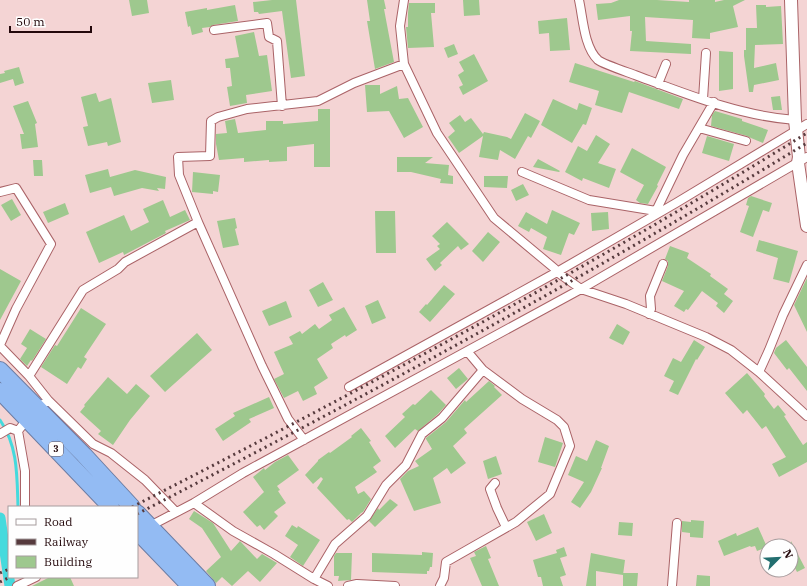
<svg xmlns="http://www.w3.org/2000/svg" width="807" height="586" font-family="'IBM Plex Serif',serif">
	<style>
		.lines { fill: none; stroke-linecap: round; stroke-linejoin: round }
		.stream { stroke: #45dadd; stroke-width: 3 }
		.canal { stroke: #45dadd; stroke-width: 11 }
		.building { fill: #9ec88e }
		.street-casing { stroke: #aa6367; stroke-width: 10 }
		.secondary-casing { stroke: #aa6367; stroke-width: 14 }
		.highway-casing { stroke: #6c7ca2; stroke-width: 18 }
		.street { stroke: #fff; stroke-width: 8 }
		.secondary { stroke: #fff; stroke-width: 12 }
		.highway { stroke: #93bbf3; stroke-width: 16 }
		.rail { stroke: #563a3d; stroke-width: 3; stroke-dasharray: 2 4; stroke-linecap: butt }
		.labels { text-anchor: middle; stroke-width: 3; stroke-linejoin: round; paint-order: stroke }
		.shield { fill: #fefefe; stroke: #655254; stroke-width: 1 }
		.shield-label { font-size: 9px; font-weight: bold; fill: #23080b }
	</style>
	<rect width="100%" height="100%" fill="#f4d4d4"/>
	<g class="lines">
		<!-- stream -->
		<path class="stream" d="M0 420C18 446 17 476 18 507"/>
		<!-- canal -->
		<path class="canal" d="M0 518 10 586"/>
	</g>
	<!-- building -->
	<path class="building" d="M129 0H147L149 13 132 16Z
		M272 0H296L305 76 291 78 282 11 259 14 258 12H254L253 2Z
		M367 0H384L386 9H384L394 62 375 69 367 21H370Z
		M463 0H479L480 15 464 16Z
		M619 0H657L689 2V0H715V2L724 0H745L733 6 738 27 710 33V39L692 38 693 20 645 17 646 41 691 44V54L630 51 632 31H630V16L598 20 596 4 611 3Z
		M409 3H435V13H431L434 47 408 48 406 27H408V13Z
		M235 5 238 21 213 25 210 27 202 28 203 32 192 35 190 26 188 27 185 12 207 8V10Z
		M756 5H766V7L781 6 783 44 755 45 754 68 776 63 779 80 754 85 753 92H749L744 56V50H746V28H757Z
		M567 18 570 50 550 51 549 33 539 34 538 21Z
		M254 32 259 56 267 55 272 91 246 95 247 103 230 106 227 87 232 86 230 68H226L225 59 239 57 235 36Z
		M454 44 458 54 448 58 444 48Z
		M719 51 733 52V89L719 91Z
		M474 54 488 81 463 95 459 87 463 85 458 75 464 71 459 62Z
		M575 63 634 82 635 81 683 99 679 109 629 92 622 113 595 105 599 91 569 82Z
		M19 67 24 83 15 86 13 79 0 83V74L5 73 4 71Z
		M171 80 174 100 152 103 148 83Z
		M365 85H380V94L397 86 399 99 408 98 423 127 404 138 389 111 367 112Z
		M96 93 99 102 111 98 121 142 108 146 107 142 88 146 83 127 88 126 81 97Z
		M780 96 782 110H773L771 97Z
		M553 99 577 110 579 103 592 108 586 125 583 124 572 143 541 125Z
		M28 101 37 123 35 124 38 147 22 149 20 134H24L13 106Z
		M318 109H330V167H314V144L287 147V161L269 162V160L244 162V158L219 160 216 144V134L227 133 225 121 235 119 238 133 266 130V121H283V124L318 121Z
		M715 111 742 119V121L768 130 763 143 751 138 747 136 711 126 712 115Z
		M525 113 540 121 531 138 528 136 515 159 500 150 498 160 479 157 483 136 459 153 448 137 455 131 449 123 460 115 465 122 471 118 483 134 484 132 507 137 511 139Z
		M596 135 610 144 598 163 616 169 609 188 583 178 582 181 565 172 578 146 587 151Z
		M707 136 734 144 729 161 702 153Z
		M632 148 666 167 657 185 658 186 648 204 640 203 636 200 644 185 620 172Z
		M397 157H433L425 163 449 165 448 175 453 176V184L440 183 441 179 411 172H397Z
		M538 159 560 171 559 172 533 167Z
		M33 160H42L43 176H34Z
		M108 169 110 177 135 170 166 177 165 189 157 188 159 191 142 188 114 196 111 187 90 193 85 175Z
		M193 172 220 175 218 192 213 191V194L192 192Z
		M484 176H508L507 188 484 187Z
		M523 184 529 195 516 201 511 190Z
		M751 196 772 203 769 212 763 210 753 237 740 232 749 206 746 205 748 198Z
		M12 199 21 215 11 221 1 205Z
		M163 200 170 217 185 210 190 220 165 231 166 233 124 255 123 252 99 263 86 232 124 215 131 231 149 222 143 209Z
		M65 203 69 214 48 223 43 212Z
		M552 210 580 223 574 235 569 233 561 255 543 249 547 237 531 228 529 232 518 226 526 212 547 224Z
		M375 211H395L396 253H376Z
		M608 212 609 229 592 231 591 213Z
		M235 218 237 228 235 229 239 245 223 248 217 221Z
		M447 222 469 244 461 250 458 246 440 263 442 265 435 271 426 259 440 249 437 246 440 244 432 236Z
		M488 232 500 242 483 262 472 251Z
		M759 240 798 251 789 283 773 279 778 258 756 251Z
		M670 246 689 253 687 258 711 274 710 276 728 289 724 294 733 301 724 313 716 306 718 303 702 291 688 310 686 309 684 312 674 306 684 291 662 281 668 266V261L665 259Z
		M0 269 21 281 0 320Z
		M807 278V332L794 305Z
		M323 282 333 300 318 307 309 290Z
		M444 285 455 294 430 322 419 312 426 304 427 305Z
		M378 300 386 318 372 324 365 306Z
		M286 301 292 317 269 326 262 311Z
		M344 307 357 330 346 337 345 335 331 344 333 348 317 359 328 378 314 387 317 394 303 401 298 391 284 398 274 379 284 374 274 352 293 344 289 337 300 331 302 334 315 324 319 329 332 320 329 315Z
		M81 308 106 324 84 357 87 359 81 369 78 367 67 384 41 367 55 345 57 346Z
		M617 324 630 332 623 345 609 338Z
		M30 329 46 339 32 361 31 360 27 366 20 359 27 348 21 344Z
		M197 333 212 350 165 392 150 376Z
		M694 340 705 347 697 360 696 359 678 395 669 391 674 381 664 376 673 358 681 362Z
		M786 340 807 367V391L789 368 787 370 774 353 776 348Z
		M459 368 468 379 456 389 447 378Z
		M747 373 765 394 764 396 774 409 778 405 786 415 784 416 803 445 807 442V462L779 477 772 464 786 457 766 426 762 429 747 410 743 414 725 393Z
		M108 377 127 394 136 384 150 396 130 420 113 445 98 434 101 431 80 412 85 406 84 405Z
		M489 381 495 386 494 387 502 395 464 429 467 433 453 446 466 463 451 474 447 468 433 478 441 503 414 511 400 479 408 471 419 466 415 461 432 449 426 439V438L446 422 465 400 466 402Z
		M431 390 446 405 438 414 418 431 415 429 395 448 385 436 405 417 402 414 413 404 415 405Z
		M269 397 274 408 249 419 251 422 223 441 215 429 235 416 233 413Z
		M361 428 371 441 369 442 381 461 373 467 377 472 355 487 358 494 364 491 371 499 363 512 361 513 352 522 349 519 347 520 317 488 323 479 321 477 313 484 305 475 318 461V460L329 452 330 453 352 437 351 436Z
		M545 437 563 443 555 467 538 462Z
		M596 440 609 446 601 468H602L591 492 580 508 571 502 584 482 568 475 576 456 587 461Z
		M288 455 299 470 277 486 280 490 278 491 286 503 274 512 278 516 264 530 260 525 257 527 243 512 264 492 253 477 264 468 265 470 275 462Z
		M496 456 502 474 488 479 483 461Z
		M390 499 398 505 375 527 369 521 378 508 379 510Z
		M194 511 213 523 231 551 240 541 257 559 262 554 277 563 260 582 248 571 232 586 222 577 216 583 206 571 221 557 202 528 189 519Z
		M544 514 552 533 536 541 527 522Z
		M691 520 704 521 703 538 690 537V533L682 532V521L691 522Z
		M619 522 633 523 632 536 618 535Z
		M292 525 297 528 298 526 320 540 303 566 290 557 298 545 285 536Z
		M758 527 767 547 757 551 755 546 751 547 750 546 724 556 718 541 736 533 737 536Z
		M791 541 805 568 797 572 794 566 791 567Z
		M486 546 491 558 488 559 499 586H482L470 558 476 556 474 552Z
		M564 547 567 556 560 558 566 575 560 577 563 586H543L541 577H538L533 560 557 553 556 550Z
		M422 552 433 553 432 567H430L429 571H427V574L372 572V553L422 555Z
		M336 553H352L351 580 338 581 339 576H334V556Z
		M591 553 625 560 623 575 596 571V586H586Z
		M623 573H638L637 586H623Z
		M697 575 710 576V586H696Z
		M50 577H70L74 586H32Z"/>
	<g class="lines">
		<!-- street casing -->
		<g class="street-casing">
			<path id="street" d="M404 0 400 26 404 64 437 133 494 218 554 268 557 272 581 289 626 304 706 337 731 350 759 372 807 416
				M579 0C583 18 584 47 598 60 603 64 627 72 635 75 686 94 740 116 795 120
				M214 30 267 23 269 37 277 41 282 106
				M658 84 666 64
				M703 99 706 53
				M699 128 746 141
				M522 172 589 200 656 211 683 155 714 102
				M0 192 16 188 51 244 16 309 0 345
				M649 314 651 309 650 296 663 264
				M0 346 29 376 48 400
				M759 372 769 350 783 315 807 265
				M29 376 83 290 118 269 125 262 198 222
				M349 387 557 272 676 203 807 124
				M36 410 48 400 93 444 111 453 145 480 176 512
				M0 434 10 428 18 431
				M304 440 288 419 262 366 198 222 179 175 178 157 210 156 211 121 218 117 247 109 318 101 354 83 404 64
				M495 483 490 489 497 508 506 527
				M194 503 233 531 274 554 314 579 335 544 367 516 386 485 406 465 422 434 442 418 483 370 467 351
				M25 507V471L18 431 28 418
				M150 526 194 503 243 473 581 289 807 157
				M314 579 328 586
				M17 586 36 577
				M348 586 357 584 395 586
				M440 586 444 578 446 562 516 522 550 494 570 446 564 427 557 420 522 399 483 370
				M672 586 677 523"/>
		</g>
		<!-- secondary casing -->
		<g class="secondary-casing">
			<path id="secondary" d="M791 0 795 120 799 157 798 163 807 226"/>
		</g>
		<!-- highway casing -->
		<g class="highway-casing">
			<path id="highway" d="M0 370 84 455 132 507
				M0 391 111 507
				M137 513 207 586
				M137 531 190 586"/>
		</g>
		<!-- street -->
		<use href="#street" class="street"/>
		<!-- secondary -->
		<use href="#secondary" class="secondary"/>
		<!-- highway -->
		<use href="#highway" class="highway"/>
		<!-- rail -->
		<path class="rail" d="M132 507C361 390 588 269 807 133
			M137 514C364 397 589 276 807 143
			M0 573 9 569
			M0 582 10 577"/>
	</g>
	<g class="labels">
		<!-- shield labels -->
		<rect class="shield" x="49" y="442" width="14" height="14" rx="3"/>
		<g class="shield-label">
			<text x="56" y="452">3</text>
		</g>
	</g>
	<!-- legend -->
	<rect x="8" y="506" width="130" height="72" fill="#fefefe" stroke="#a69c9d"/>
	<rect x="16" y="519" width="20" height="6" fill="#ffffff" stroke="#a69c9d"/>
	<text x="44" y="526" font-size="12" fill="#23080b">Road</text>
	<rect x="16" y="539" width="20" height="6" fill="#563a3d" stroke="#a69c9d"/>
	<text x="44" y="546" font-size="12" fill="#23080b">Railway</text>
	<rect x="16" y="556" width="20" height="12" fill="#9ec88e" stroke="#a69c9d"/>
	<text x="44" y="566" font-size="12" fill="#23080b">Building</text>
	<!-- north arrow -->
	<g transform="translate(779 558) rotate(66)"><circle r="19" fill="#fefefe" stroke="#a69c9d"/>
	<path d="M0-3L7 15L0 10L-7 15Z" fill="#226e6f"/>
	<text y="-6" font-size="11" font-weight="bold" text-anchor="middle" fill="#23080b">N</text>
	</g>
	<!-- scale -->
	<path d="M10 26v6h81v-6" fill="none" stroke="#23080b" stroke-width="2"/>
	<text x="16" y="26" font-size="12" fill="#23080b" stroke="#fefefe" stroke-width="3" paint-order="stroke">50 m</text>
</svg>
